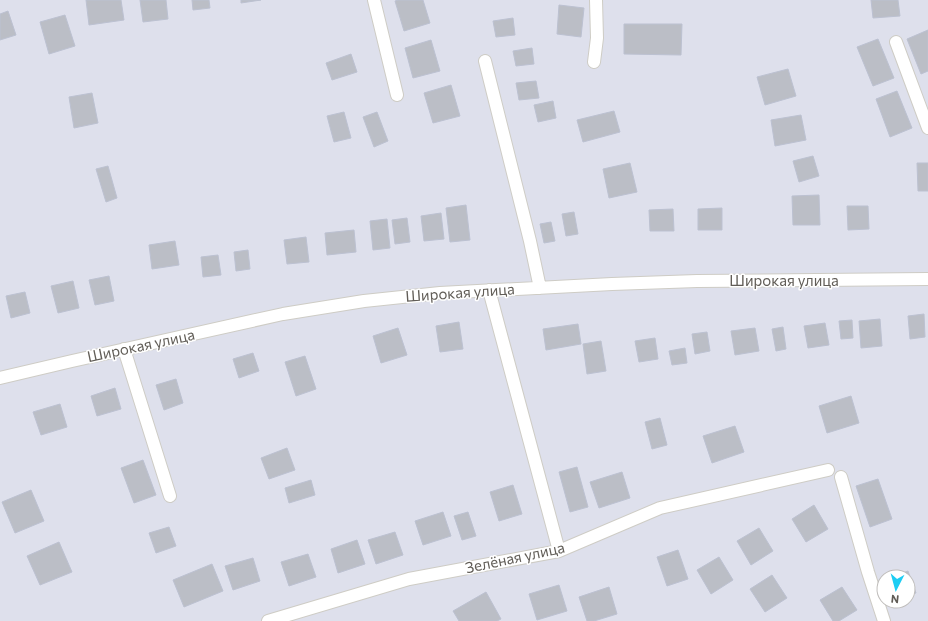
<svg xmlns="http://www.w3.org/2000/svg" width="928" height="621" font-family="Commissioner,sans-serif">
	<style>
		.building { fill: #bbbec6; stroke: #bcc1d1 }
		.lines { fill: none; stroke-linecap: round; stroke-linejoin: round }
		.minor-casing { stroke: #ceccc5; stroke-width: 14 }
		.minor { stroke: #fff; stroke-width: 12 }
		.labels { text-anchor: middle; stroke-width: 3; stroke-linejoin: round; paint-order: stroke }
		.street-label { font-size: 15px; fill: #615d57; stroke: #fff }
	</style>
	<rect width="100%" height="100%" fill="#dee0ec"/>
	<!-- building -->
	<path class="building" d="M86 0H121L124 20 89 25Z
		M140 0H166L168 19 143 22Z
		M192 0H209L210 8 193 10Z
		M241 0H261L241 3Z
		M398 0H423L430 23 404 31 395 1Z
		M871 0H898L900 16 873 18Z
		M559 5 584 8 581 37 557 34Z
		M8 11 16 35 0 40V14Z
		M65 15 75 46 49 54 40 22Z
		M513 18 515 35 496 37 493 21Z
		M624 24H682L681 55 624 54Z
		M928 30V71L921 74 907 39Z
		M878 39 894 78 873 86 857 47Z
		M431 40 440 71 413 78 405 48Z
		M532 48 534 64 516 66 513 51Z
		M351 54 357 72 332 80 326 63Z
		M788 69 796 96 765 105 757 77Z
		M536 81 539 98 519 100 516 83Z
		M451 85 460 116 433 123 424 93Z
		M897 91 912 128 890 137 876 99Z
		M92 93 98 123 74 128 69 97Z
		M553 101 556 118 538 122 534 105Z
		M614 111 620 132 583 142 577 120Z
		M344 112 351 138 334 142 327 116Z
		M377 112 388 141 374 147 363 117Z
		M801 115 806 140 775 146 771 120Z
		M813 156 819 176 799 182 793 161Z
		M630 163 637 192 609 198 603 169Z
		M917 163H928V191H918Z
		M108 166 117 198 106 202 96 169Z
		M819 195 820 225H793L792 196Z
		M466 205 470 240 450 242 446 208Z
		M847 206H868L869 229 848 230Z
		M722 208V230H698V209Z
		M673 209 674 231H650L649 210Z
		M574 212 578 234 566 236 562 214Z
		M441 213 444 239 424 241 421 216Z
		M407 218 410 242 395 244 392 220Z
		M387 219 390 248 373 250 370 221Z
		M551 222 555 241 544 243 540 224Z
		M354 230 356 252 327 255 325 233Z
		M306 237 309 262 287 264 284 240Z
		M175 241 179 265 152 269 149 245Z
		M248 250 250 269 236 271 234 252Z
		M218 255 221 275 203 277 201 257Z
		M109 276 114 301 95 305 89 280Z
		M73 281 79 308 58 313 51 286Z
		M25 292 30 313 11 318 6 296Z
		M924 314 925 337 910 339 908 316Z
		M880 319 882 346 861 348 859 321Z
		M852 320 853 338 841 339 839 321Z
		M459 322 463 349 440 352 436 326Z
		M825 323 829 345 808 348 804 326Z
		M578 324 581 344 546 350 543 329Z
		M783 327 786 349 776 351 772 329Z
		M398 328 407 355 381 363 373 336Z
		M755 328 759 351 735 355 731 331Z
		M707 332 710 351 695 354 692 334Z
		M655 338 658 359 639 362 635 341Z
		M601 341 606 371 587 374 583 344Z
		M685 348 687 363 672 365 669 351Z
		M253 353 259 371 239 378 233 359Z
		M305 356 316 389 296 396 285 362Z
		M176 379 183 403 164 410 156 385Z
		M115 388 121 409 97 416 91 396Z
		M851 396 859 423 827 433 819 406Z
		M60 404 67 427 41 435 33 412Z
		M660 418 667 445 652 449 645 422Z
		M735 426 744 452 712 463 703 436Z
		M287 448 295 470 269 479 261 458Z
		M143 460 156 495 134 503 121 468Z
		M577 467 588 507 570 512 559 472Z
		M622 472 630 498 599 508 590 482Z
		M878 479 892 519 870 527 856 486Z
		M311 480 315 495 289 503 285 488Z
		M513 485 522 514 499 521 490 492Z
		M31 490 44 521 15 533 2 502Z
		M814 505 828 529 806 542 792 519Z
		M443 512 451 536 423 545 415 521Z
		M468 512 476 536 462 540 454 516Z
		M169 527 176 546 156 553 149 533Z
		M759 528 773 551 751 565 737 541Z
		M395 532 403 555 376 564 368 540Z
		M357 540 365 564 338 573 331 549Z
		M59 542 72 572 40 585 27 556Z
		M678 550 688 579 667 586 657 557Z
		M308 554 316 577 289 586 281 562Z
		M719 557 733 580 711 594 697 570Z
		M253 558 260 581 233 590 225 566Z
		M212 564 223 591 184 607 173 580Z
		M908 571 916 593 908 595V577H892Z
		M772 575 787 598 765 612 750 589Z
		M559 585 567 611 537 620 529 594Z
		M609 587 617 614 594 621H587L579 597Z
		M842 587 857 610 839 621H833L820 600Z
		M486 592 501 619 497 621H459L453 611Z"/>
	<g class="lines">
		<!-- minor casing -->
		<g class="minor-casing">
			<path id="minor" d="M374 0 397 95
				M896 42 928 128
				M485 61 530 241 540 288
				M594 62 597 38 596 0
				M489 290 559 551
				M124 349 170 496
				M0 378 72 361 283 314 364 301 440 293 612 284 697 281 928 279
				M841 477 868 572 884 621
				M268 621 409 579 559 551 660 508 828 470"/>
		</g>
		<!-- minor -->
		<use href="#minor" class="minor"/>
	</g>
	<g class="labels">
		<!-- street labels -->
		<g class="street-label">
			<text x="784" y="286">Широкая улица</text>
			<text transform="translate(460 293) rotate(-4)" y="5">Широкая улица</text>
			<text transform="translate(141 346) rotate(-12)" y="5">Широкая улица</text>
			<text transform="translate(515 558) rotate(-12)" y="5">Зелёная улица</text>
		</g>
	</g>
	<!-- north arrow -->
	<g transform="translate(896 589) rotate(186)"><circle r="19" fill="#ffffff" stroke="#c0bebc"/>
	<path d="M0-3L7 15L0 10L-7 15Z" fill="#1dcdf3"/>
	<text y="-6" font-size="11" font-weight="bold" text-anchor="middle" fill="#615d57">N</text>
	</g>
</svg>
